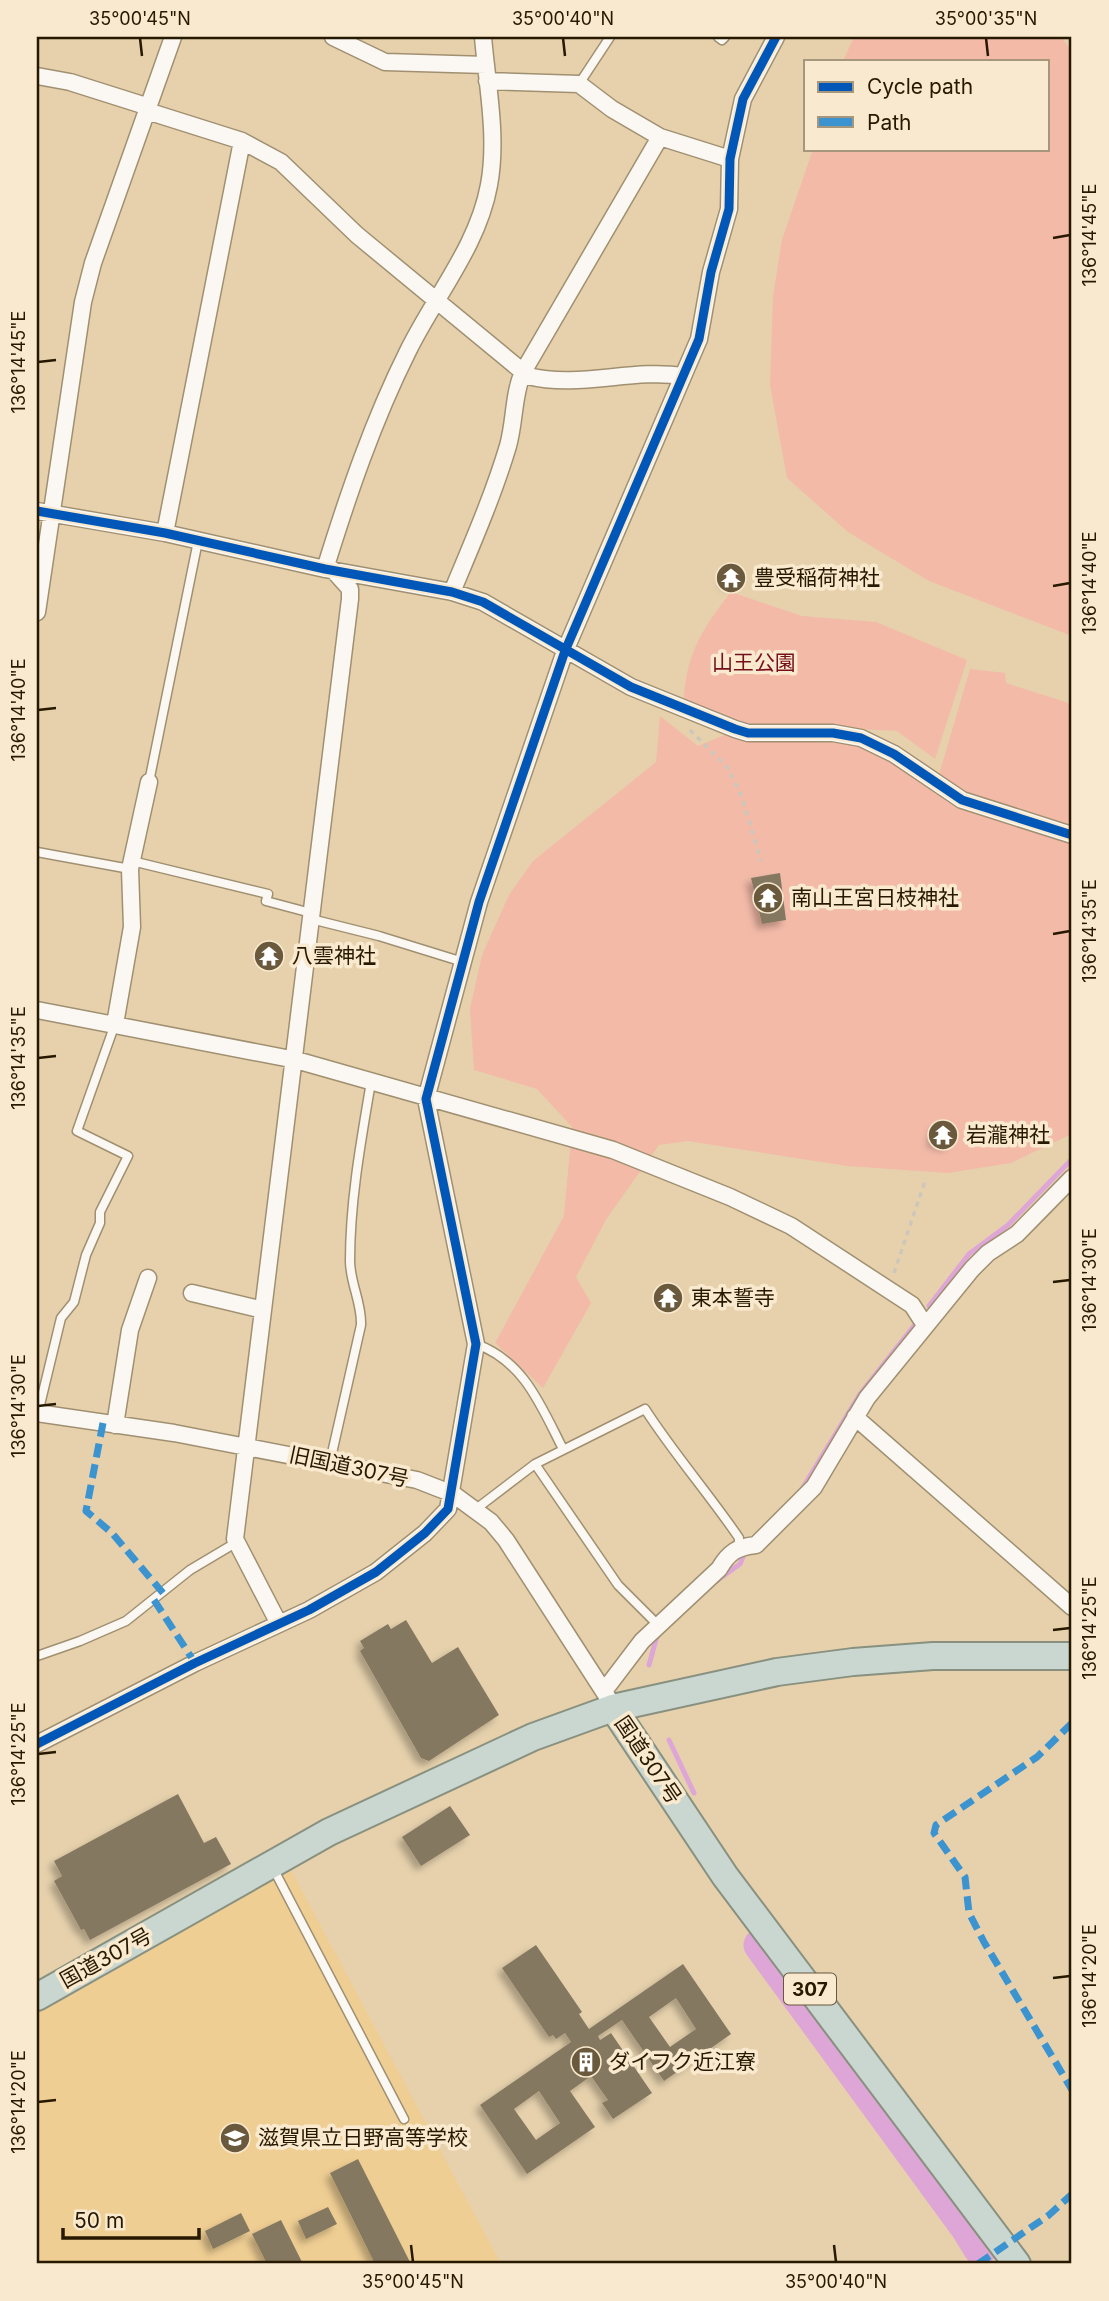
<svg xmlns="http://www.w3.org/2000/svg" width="1109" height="2301" font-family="Inter,'Noto Sans JP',sans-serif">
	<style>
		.built { fill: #efce93 }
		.green { fill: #f3baa8 }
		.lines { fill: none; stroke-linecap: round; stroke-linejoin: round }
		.stream { stroke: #dea6d6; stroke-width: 5 }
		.river { stroke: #dea6d6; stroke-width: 33 }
		.building { fill: #857860; fill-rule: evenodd; filter: url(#shadow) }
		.service-casing { stroke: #a09071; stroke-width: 11 }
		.minor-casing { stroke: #a09071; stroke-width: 19 }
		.trunk-casing { stroke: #88907f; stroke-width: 30 }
		.path { stroke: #cdc7bb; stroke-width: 3.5; stroke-dasharray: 5 5; stroke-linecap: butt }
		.service { stroke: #fbf8f3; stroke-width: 8 }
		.minor { stroke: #fbf8f3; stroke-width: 16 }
		.trunk { stroke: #cad6d0; stroke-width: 26 }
		.quiet { stroke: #3b93d0; stroke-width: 7; stroke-dasharray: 14 7; stroke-linecap: butt }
		.cycleway-casing { stroke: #f9e9ce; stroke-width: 13 }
		.cycleway { stroke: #0057b8; stroke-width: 9 }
		.ticks { fill: none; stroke: #271900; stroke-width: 2.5 }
		.labels { text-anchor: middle; stroke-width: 7; stroke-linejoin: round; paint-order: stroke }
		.shield { fill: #f9e9ce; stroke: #66573e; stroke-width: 2 }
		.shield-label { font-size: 19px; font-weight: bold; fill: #271900 }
		.poi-label { font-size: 21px; fill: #271900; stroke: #f9e9ce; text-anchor: start }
		.park-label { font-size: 21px; fill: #760f1c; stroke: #f9e9ce }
		.street-label { font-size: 21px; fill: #271900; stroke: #f9e9ce }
		.neatline { fill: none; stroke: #271900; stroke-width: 2.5 }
		.ticks-label { font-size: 18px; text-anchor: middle; fill: #271900 }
	</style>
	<defs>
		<filter id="shadow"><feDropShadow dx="-5" dy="5" stdDeviation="3.5" flood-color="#0004"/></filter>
	</defs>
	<rect width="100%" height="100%" fill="#e6d1ac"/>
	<!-- built -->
	<path class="built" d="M291 1870 501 2264H37V2012Z"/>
	<!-- green -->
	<path class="green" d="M854 37H1061L1072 51V636L929 581 848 532 787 478 770 385 773 296 782 240 813 149H1048V61H843Z
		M731 592 802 616 876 622 967 660 935 759 897 731 735 723 684 698C686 654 704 626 731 592Z
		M970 669 1005 673 1006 683 1072 704V829L965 795 939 775Z
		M660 716 698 746 729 733 752 740 845 743 880 752 967 810 1072 842V1134L1011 1163 948 1173 847 1166 688 1141 659 1145 607 1218 576 1277 591 1303 543 1388 495 1343 564 1216 572 1127 537 1089 474 1070 470 1009 482 955 509 895 533 861 656 762Z"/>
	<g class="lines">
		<!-- stream -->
		<path class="stream" d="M929 1306 969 1254 1008 1225 1072 1159
			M802 1489 860 1394 917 1322
			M715 1582 740 1564 746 1550
			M649 1665 657 1636
			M669 1740 694 1793"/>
		<!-- river -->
		<path class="river" d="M760 1945 967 2228 980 2249 983 2246"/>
	</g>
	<!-- building -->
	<path class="building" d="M728 573 738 575 732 585 724 581Z
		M780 873 786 920 762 924 751 878Z
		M935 1124 954 1127 949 1146 932 1142Z
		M406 1620 432 1663 458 1647 499 1715 429 1761 421 1758 360 1651 364 1648 360 1641 388 1624 391 1629Z
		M178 1794 204 1843 216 1837 231 1864 90 1940 84 1929 81 1930 54 1881 62 1876 54 1861Z
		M450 1806 470 1835 421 1866 402 1837Z
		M536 1945 582 2012 579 2014 589 2029 683 1964 731 2034 664 2081 622 2020 598 2036 600 2040 611 2033 652 2093 613 2119 602 2103 608 2100 591 2076 570 2091 595 2127 527 2174 480 2105 571 2042 565 2033 556 2039 553 2035 549 2037 502 1968ZM676 1998 696 2029 670 2047 649 2017ZM539 2091 560 2123 536 2140 514 2109Z
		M358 2159 411 2264H375L330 2173Z
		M328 2207 337 2224 306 2239 298 2221Z
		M241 2213 250 2231 213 2249 205 2231Z
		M281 2220 303 2264H267L252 2234Z"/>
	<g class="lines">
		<!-- service casing -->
		<g class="service-casing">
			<path id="service" d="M718 37 722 40 725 37
				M579 84 610 37
				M149 782 198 541
				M37 852 130 869
				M132 861 268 894 266 901 311 913
				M311 919 379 936 463 962
				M476 1344C524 1361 541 1406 563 1449
				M38 1413 61 1318 74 1302 86 1255 100 1223V1212L128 1156 77 1131 115 1024
				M330 1462 361 1325C362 1303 350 1283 350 1261 350 1201 361 1141 371 1082
				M535 1464 618 1585 658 1625
				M476 1509 535 1464 645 1409C674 1454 709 1494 739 1538V1546
				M37 1656 80 1641 126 1621 190 1570 237 1542
				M273 1868 404 2119"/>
		</g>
		<!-- minor casing -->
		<g class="minor-casing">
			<path id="minor" d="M333 37 385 62 486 65
				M37 76 70 82 149 107
				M487 81 579 84 612 109 660 137 730 159
				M147 111 242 141 281 162 357 235 528 376C579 389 632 368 683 376
				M37 511 165 533 325 569 452 592 483 602 631 687 735 729 748 733H833L861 738 894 754 962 800 1072 835
				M165 533 242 141
				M325 569C348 495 373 421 408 351 435 296 478 246 489 185 498 138 487 84 483 37
				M452 592C472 544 493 496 508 446 515 421 513 395 523 372L660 137
				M37 612 83 302 93 263 173 37
				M37 1010 296 1060 613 1150 730 1197 791 1226 912 1305 925 1325
				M115 1024 132 927 130 869 149 782
				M192 1293 263 1310
				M37 1413 174 1433 417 1480 453 1494 491 1522 506 1540 608 1698
				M855 1417 1072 1607
				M115 1425 130 1330 148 1278
				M279 1624 235 1539 350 599V589L333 570
				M604 1691 642 1641 719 1569C729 1552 737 1547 756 1545L814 1487 867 1398 972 1269 988 1253 1017 1234 1072 1178
				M37 1744 195 1663 309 1610 376 1572 425 1533 448 1509 476 1344 426 1099 479 902 565 651 699 339 711 272 729 209 730 159 743 99 776 37"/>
		</g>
		<!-- trunk casing -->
		<g class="trunk-casing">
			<path id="trunk" d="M613 1708 725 1876 1017 2264
				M37 1997 329 1832 533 1737 613 1708 777 1672 853 1662 933 1656H1072"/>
		</g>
		<!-- path -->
		<path class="path" d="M690 730 727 767 741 795 761 861
			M894 1273 926 1178"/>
		<!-- service -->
		<use href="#service" class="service"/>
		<!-- minor -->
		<use href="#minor" class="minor"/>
		<!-- trunk -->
		<use href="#trunk" class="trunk"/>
		<!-- quiet -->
		<path class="quiet" d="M103 1423 86 1511 112 1533 163 1593
			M154 1600 195 1663
			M1072 1723 1037 1757 936 1825 934 1833 965 1877 969 1913 984 1942 1072 2090
			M978 2264 1049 2215 1072 2194"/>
		<!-- cycleway casing -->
		<g class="cycleway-casing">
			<path id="cycleway" d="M37 511 165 533 325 569 452 592 483 602 631 687 735 729 748 733H833L861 738 894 754 962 800 1072 835
				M37 1744 195 1663 309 1610 376 1572 425 1533 448 1509 476 1344 426 1099 479 902 565 651 699 339 711 272 729 209 730 159 743 99 776 37"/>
		</g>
		<!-- cycleway -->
		<use href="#cycleway" class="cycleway"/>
	</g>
	<!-- ticks -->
	<path class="ticks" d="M140 38 142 56M563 38 565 56M986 38 988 56M1053 238 1070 235M38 362 56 360M1053 586 1070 583M38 710 56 708M1053 934 1070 931M38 1058 56 1056M1053 1282 1070 1280M38 1406 56 1404M1053 1630 1070 1628M38 1754 56 1752M1053 1978 1070 1976M38 2102 56 2100M411 2245 413 2262M834 2245 836 2262"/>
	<!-- icons -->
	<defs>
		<g id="temple-disc" transform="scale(1.575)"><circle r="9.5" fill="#6a593c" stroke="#f9e9ce"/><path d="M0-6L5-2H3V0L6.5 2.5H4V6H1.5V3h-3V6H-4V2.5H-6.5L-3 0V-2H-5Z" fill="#fff"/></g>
		<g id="building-disc" transform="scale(1.575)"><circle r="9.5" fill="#6a593c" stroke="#f9e9ce"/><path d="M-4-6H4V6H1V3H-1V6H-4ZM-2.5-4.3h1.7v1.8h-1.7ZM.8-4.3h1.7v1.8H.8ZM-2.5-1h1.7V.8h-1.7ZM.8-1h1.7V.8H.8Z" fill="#fff"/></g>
		<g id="school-disc" transform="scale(1.575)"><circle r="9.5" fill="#6a593c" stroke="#f9e9ce"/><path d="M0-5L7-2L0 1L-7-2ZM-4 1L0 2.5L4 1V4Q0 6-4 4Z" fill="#fff"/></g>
	</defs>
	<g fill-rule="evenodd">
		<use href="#temple-disc" x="731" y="578"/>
		<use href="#temple-disc" x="768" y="898"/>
		<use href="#temple-disc" x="269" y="956"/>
		<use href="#temple-disc" x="943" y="1135"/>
		<use href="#temple-disc" x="668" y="1298"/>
		<use href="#building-disc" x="586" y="2062"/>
		<use href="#school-disc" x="235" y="2138"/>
	</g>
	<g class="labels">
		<!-- shield labels -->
		<rect class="shield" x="784" y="1973.5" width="52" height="31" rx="5"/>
		<g class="shield-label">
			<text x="810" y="1996">307</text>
		</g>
		<!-- poi labels -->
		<g class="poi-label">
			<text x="754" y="585">豊受稲荷神社</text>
			<text x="791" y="905">南山王宮日枝神社</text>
			<text x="292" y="963">八雲神社</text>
			<text x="966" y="1142">岩瀧神社</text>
			<text x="691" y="1305">東本誓寺</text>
			<text x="609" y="2069">ダイフク近江寮</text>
			<text x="258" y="2145">滋賀県立日野高等学校</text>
		</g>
		<!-- park labels -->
		<g class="park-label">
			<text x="754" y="670">山王公園</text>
		</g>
		<!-- street labels -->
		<g class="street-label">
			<text transform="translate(349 1467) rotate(12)" y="7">旧国道307号</text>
			<text transform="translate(648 1760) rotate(56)" y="7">国道307号</text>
			<text transform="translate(106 1958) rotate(-29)" y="7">国道307号</text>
		</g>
	</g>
	<!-- border -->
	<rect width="1109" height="2301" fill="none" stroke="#f9e9ce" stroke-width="77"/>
	<!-- legend -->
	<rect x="804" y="60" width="245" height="91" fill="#f9e9ce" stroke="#a5967c" stroke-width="2"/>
	<rect x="818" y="82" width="35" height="10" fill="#0057b8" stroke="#a5967c" stroke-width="2"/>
	<text x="867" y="94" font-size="21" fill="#271900">Cycle path</text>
	<rect x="818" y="117" width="35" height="10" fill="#3b93d0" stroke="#a5967c" stroke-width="2"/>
	<text x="867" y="130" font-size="21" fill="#271900">Path</text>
	<!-- scale -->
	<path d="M63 2228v10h136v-10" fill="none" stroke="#271900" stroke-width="3.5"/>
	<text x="74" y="2228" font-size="21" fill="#271900" stroke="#f9e9ce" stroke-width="5" paint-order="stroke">50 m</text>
	<rect x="38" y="38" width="1032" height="2224" class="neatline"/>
	<g class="ticks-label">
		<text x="140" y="25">35°00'45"N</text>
		<text x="563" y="25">35°00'40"N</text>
		<text x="986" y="25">35°00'35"N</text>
		<text transform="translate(1090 235) rotate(-90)" y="6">136°14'45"E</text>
		<text transform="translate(19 362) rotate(-90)" y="6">136°14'45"E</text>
		<text transform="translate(1090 583) rotate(-90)" y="6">136°14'40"E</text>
		<text transform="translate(19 710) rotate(-90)" y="6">136°14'40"E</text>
		<text transform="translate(1090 931) rotate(-90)" y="6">136°14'35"E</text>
		<text transform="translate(19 1058) rotate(-90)" y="6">136°14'35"E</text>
		<text transform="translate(1090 1280) rotate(-90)" y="6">136°14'30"E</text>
		<text transform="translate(19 1406) rotate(-90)" y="6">136°14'30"E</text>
		<text transform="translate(1090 1628) rotate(-90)" y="6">136°14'25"E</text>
		<text transform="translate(19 1754) rotate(-90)" y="6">136°14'25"E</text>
		<text transform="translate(1090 1976) rotate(-90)" y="6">136°14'20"E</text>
		<text transform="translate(19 2102) rotate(-90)" y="6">136°14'20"E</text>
		<text x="413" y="2288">35°00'45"N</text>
		<text x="836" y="2288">35°00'40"N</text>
	</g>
</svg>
